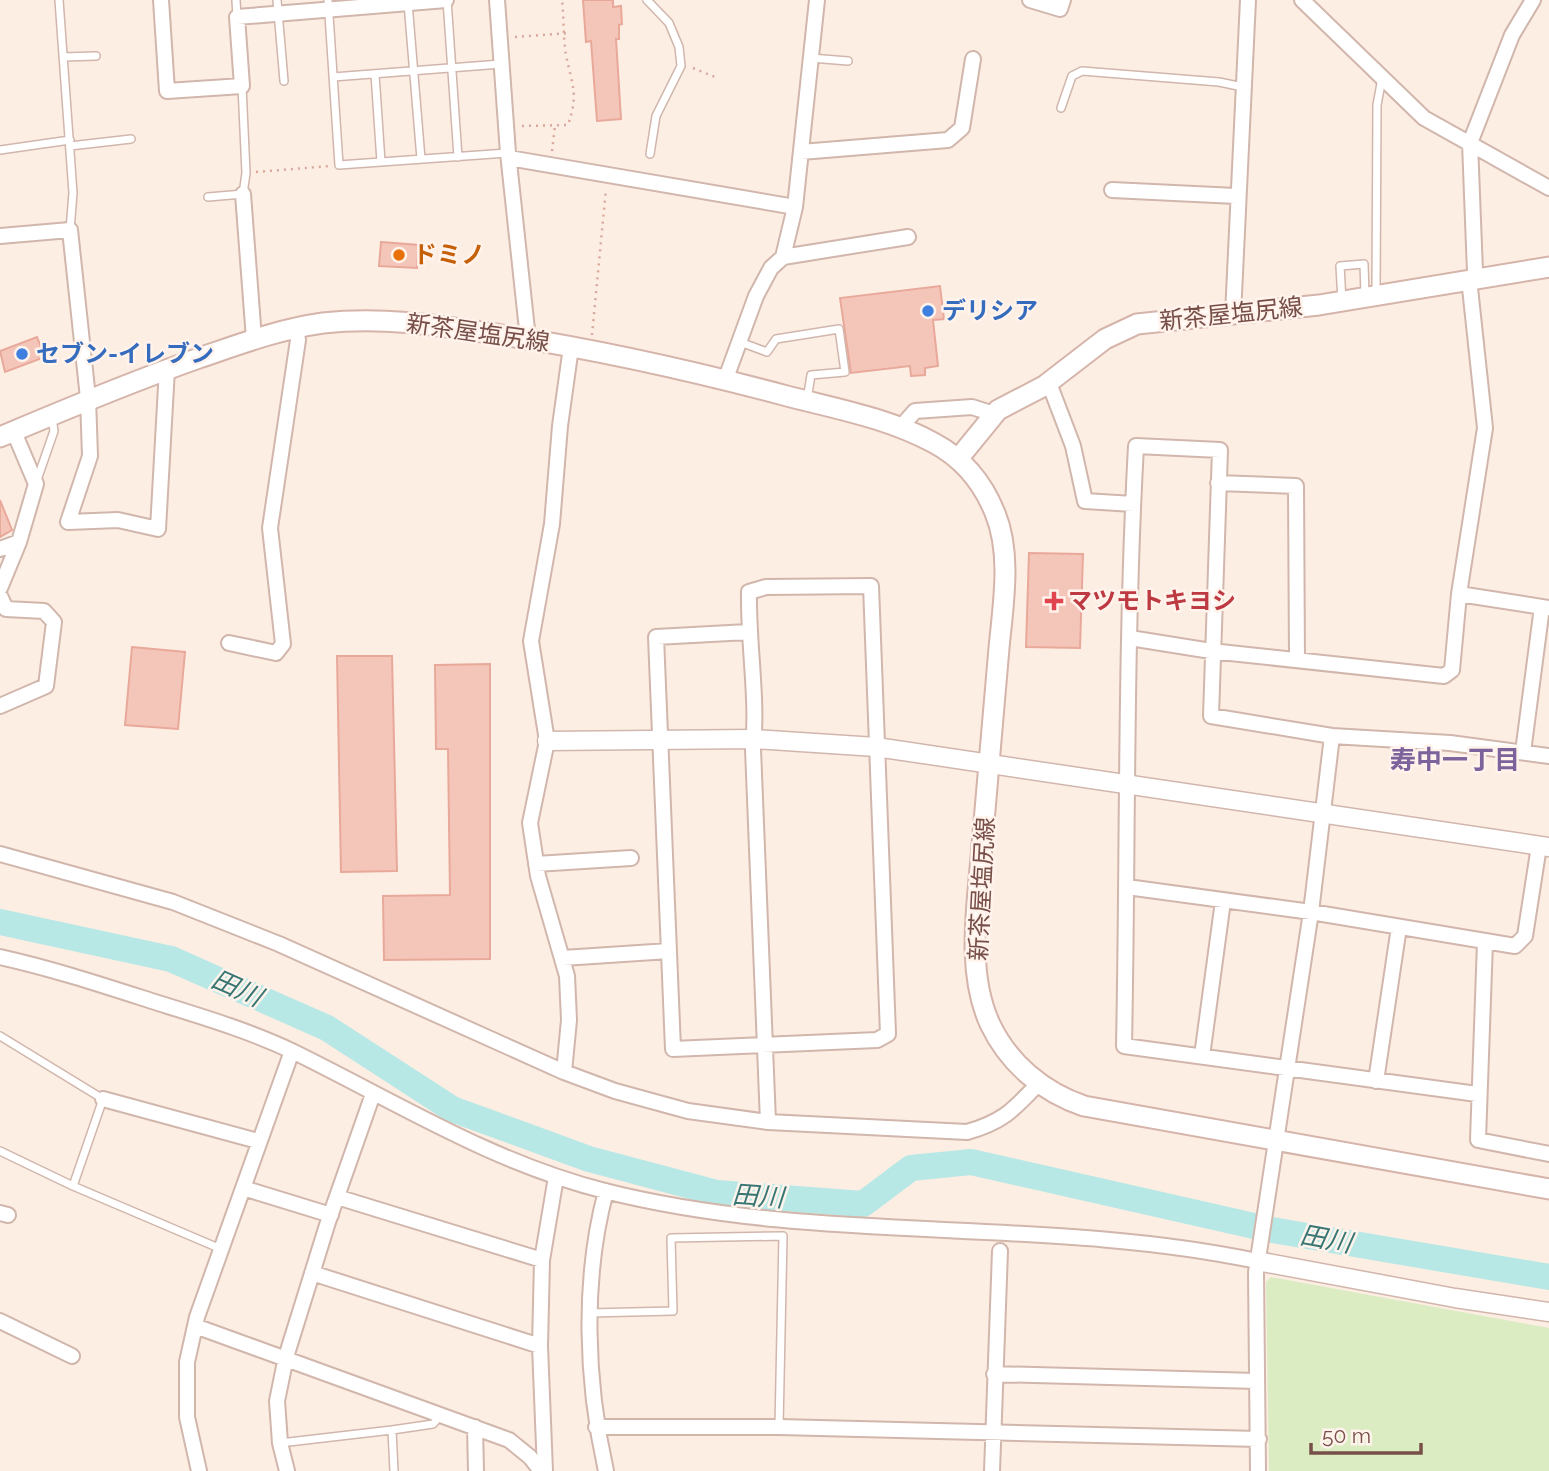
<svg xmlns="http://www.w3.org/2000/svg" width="1549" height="1471" font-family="Raleway,'Noto Sans JP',sans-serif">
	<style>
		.green { fill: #dbecc2 }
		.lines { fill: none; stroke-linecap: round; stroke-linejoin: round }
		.river { stroke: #b8e8e5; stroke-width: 26 }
		.building { fill: #f4c6ba; stroke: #e8a89a; stroke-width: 2 }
		.service-casing { stroke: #d1b6ac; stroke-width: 10 }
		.minor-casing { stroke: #d1b6ac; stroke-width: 18 }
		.tertiary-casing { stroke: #d1b6ac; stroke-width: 21 }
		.secondary-casing { stroke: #d5b4aa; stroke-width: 23 }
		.path { stroke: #d9a89d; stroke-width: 2.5; stroke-dasharray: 2 5; stroke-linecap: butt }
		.service { stroke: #fff; stroke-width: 7 }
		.minor { stroke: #fff; stroke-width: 14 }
		.tertiary { stroke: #fff; stroke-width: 18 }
		.secondary { stroke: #fff; stroke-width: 19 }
		.food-dot { fill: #e8710a; stroke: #fff3ec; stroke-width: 2.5 }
		.shop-dot { fill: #3f7fe0; stroke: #fff3ec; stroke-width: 2.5 }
		.health-dot { fill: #e0444e; stroke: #fff3ec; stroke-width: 2.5 }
		.labels { text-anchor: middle; stroke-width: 5; stroke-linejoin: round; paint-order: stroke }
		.food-label { font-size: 24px; font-weight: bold; fill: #c56008; stroke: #fff3ec; text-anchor: start }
		.shop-label { font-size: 24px; font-weight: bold; fill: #366cbe; stroke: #fff3ec; text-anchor: start }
		.street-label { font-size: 24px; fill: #774f48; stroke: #fff3ec }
		.health-label { font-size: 24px; font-weight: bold; fill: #be3a42; stroke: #fff3ec; text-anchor: start }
		.neighbourhood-label { font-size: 26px; font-weight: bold; fill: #7d639b; stroke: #fff3ec }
		.water-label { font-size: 26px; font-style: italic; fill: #387674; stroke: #fff3ec }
	</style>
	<rect width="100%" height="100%" fill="#fdeee4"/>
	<!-- green -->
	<path class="green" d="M1271 1277 1549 1328V1471H1269L1266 1282Z"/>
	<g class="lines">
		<!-- river -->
		<path class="river" d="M0 922 171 959 327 1028 452 1109 589 1159 717 1193 863 1204 911 1168 971 1162 1272 1230 1549 1277"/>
	</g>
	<!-- building -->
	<path class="building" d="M583 0H613V7L621 6 622 24 619 25V39H616L621 119 597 121 591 41 586 42Z
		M381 242 419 245 417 268 379 266Z
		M940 286 944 319 933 320 938 366 925 368V375L911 376 910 366 851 373 840 298Z
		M37 337 45 357 5 372 0 351Z
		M0 500 12 530 0 537Z
		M1029 553 1083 554 1080 648 1026 647Z
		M132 647 185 652 178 729 125 725Z
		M337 656H392L397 871 341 872Z
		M490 664V959L384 960 383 896 450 895 448 749H436L435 665Z"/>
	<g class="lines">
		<!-- service casing -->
		<g class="service-casing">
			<path id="service" d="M59 0 73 193 70 230
				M236 0 237 17
				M277 0 284 81
				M328 0 339 165 507 153
				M447 0 458 157
				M647 0 669 23 679 47 681 66 656 116 650 154
				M408 3 421 159
				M63 57 96 56
				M811 58 848 61
				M375 74 381 162
				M333 77 501 64
				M1061 108 1072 76 1082 71 1219 82 1243 87
				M70 146 131 139
				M0 150 70 140
				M208 197 243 194 246 173 242 86
				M1376 292 1377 105 1382 78
				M1342 301 1340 266 1364 264 1365 295
				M740 342 767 352 776 339 839 329 845 372 811 375 807 400
				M37 480 54 431 52 418
				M0 1036 103 1099 73 1186 221 1249
				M0 1151 73 1186
				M590 1313 673 1311 671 1238 783 1236 779 1427
				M280 1443 392 1430
				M394 1471 392 1430 433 1424 440 1416"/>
		</g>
		<!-- minor casing -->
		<g class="minor-casing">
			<path id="minor" d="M161 0 167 91 242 86 237 17 446 0
				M497 0 508 153 528 339
				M1030 0 1060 9 1063 0
				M1302 0 1424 118 1549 188
				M801 152 948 140 962 128 973 59
				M509 158 795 207
				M1112 190 1236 196
				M243 194 254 339
				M0 236 70 230 88 398 90 456 68 522 118 520 158 529 167 369
				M783 257 908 237
				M1233 315 1248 0
				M726 378 756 296 771 268 783 257 795 207 817 0
				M1049 383 1073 446 1085 501 1133 504
				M900 428 915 411 972 407 994 414
				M1218 483 1296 486 1297 660
				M0 549 19 542
				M0 588 19 542 36 484 14 432
				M1459 594 1549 608
				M0 596 6 609 44 611 54 622 46 686 0 706
				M748 632 656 637 673 1049 877 1040 888 1034 871 586 766 587 749 592C748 644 758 698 753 749L768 1122
				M1130 638 1211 651 1444 676 1452 670 1459 594 1485 428 1470 288 1475 272 1470 143 1512 35 1533 0
				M229 643 276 653 283 644 270 528 298 340 296 328
				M1523 752 1542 607
				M0 854 173 902 279 944 564 1072 615 1091 688 1111 768 1122 967 1132C1003 1122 1013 1110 1038 1084
				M536 864 631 858
				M1127 887 1311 912 1515 946 1525 936 1539 846
				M1485 942 1478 1140 1549 1154
				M0 957C54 969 105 986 158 1003 203 1017 250 1031 294 1052 398 1103 491 1162 605 1191 819 1245 1042 1216 1257 1261
				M563 958 669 951
				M1202 1056 1223 901
				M564 1072 569 1020 567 976 538 876 530 823 547 741 531 641 552 524 560 426 571 347
				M1376 1081 1399 927
				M1477 1094 1124 1046C1128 846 1125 646 1136 446L1220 450 1211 716 1332 736 1450 743 1549 756
				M103 1099 258 1141
				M243 1188 331 1215
				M337 1197 542 1260
				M0 1213 8 1215
				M312 1273 540 1346
				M0 1321 72 1356
				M195 1326 509 1440 530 1457 541 1471
				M994 1374 1257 1381
				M475 1427 476 1471
				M596 1427H779L1259 1439
				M199 1471 187 1417V1362L197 1317 292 1051
				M287 1471 280 1443 277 1401 286 1357 328 1222 373 1094
				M545 1471 540 1346 542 1260 556 1177
				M606 1471C586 1382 582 1280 606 1191
				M992 1471 1000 1251
				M1258 1471 1256 1272 1311 912 1332 736"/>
		</g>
		<!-- tertiary casing -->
		<g class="tertiary-casing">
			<path id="tertiary" d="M547 741 754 739 876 747 1549 847
				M1257 1261 1455 1298 1549 1312"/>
		</g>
		<!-- secondary casing -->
		<g class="secondary-casing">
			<path id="secondary" d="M0 437C66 409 131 382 199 358 240 344 280 329 323 323 384 316 442 326 502 335 599 350 693 371 787 396 837 409 888 418 934 443 962 458 983 483 995 513 1012 554 1003 605 999 648 993 714 987 780 982 845 978 902 965 970 990 1024 1009 1064 1043 1092 1084 1106L1549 1189
				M958 459 998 410 1044 386 1105 339 1137 324 1319 305 1549 267"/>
		</g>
		<!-- path -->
		<path class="path" d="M515 37 570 33
			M693 68 715 77
			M522 126 568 125C579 93 572 86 566 55 563 37 564 18 562 0
			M552 151 555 126
			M256 172 330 166
			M592 335 606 189"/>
		<!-- service -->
		<use href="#service" class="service"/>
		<!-- minor -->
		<use href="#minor" class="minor"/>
		<!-- tertiary -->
		<use href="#tertiary" class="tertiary"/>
		<!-- secondary -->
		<use href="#secondary" class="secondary"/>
	</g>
	<!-- markers -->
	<circle class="food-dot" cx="399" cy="255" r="7"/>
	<g class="shop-dot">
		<circle cx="928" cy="311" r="7"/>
		<circle cx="22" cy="354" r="7"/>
	</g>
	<path class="health-dot" d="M1050.5 590.5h7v7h7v7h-7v7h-7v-7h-7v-7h7z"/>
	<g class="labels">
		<!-- food labels -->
		<g class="food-label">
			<text x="413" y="263">ドミノ</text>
		</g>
		<!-- shop labels -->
		<g class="shop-label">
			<text x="942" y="319">デリシア</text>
			<text x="36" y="362">セブン-イレブン</text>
		</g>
		<!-- street labels -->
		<g class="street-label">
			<text transform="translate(1231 314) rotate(-6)" y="8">新茶屋塩尻線</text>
			<text transform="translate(478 333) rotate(8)" y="8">新茶屋塩尻線</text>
			<text transform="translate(982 889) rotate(-87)" y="8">新茶屋塩尻線</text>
		</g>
		<!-- health labels -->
		<g class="health-label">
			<text x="1068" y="609">マツモトキヨシ</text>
		</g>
		<!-- neighbourhood labels -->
		<g class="neighbourhood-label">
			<text x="1455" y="769">寿中一丁目</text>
		</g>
		<!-- water labels -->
		<g class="water-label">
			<text transform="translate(237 988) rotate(24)" y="9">田川</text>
			<text transform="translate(758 1196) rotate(4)" y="9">田川</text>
			<text transform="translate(1326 1239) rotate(10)" y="9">田川</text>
		</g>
	</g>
	<!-- scale -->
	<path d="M1311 1443v10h110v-10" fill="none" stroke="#774f48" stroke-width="3.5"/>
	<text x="1322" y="1443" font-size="21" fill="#774f48" stroke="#fff3ec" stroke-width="5" paint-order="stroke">50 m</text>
</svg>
